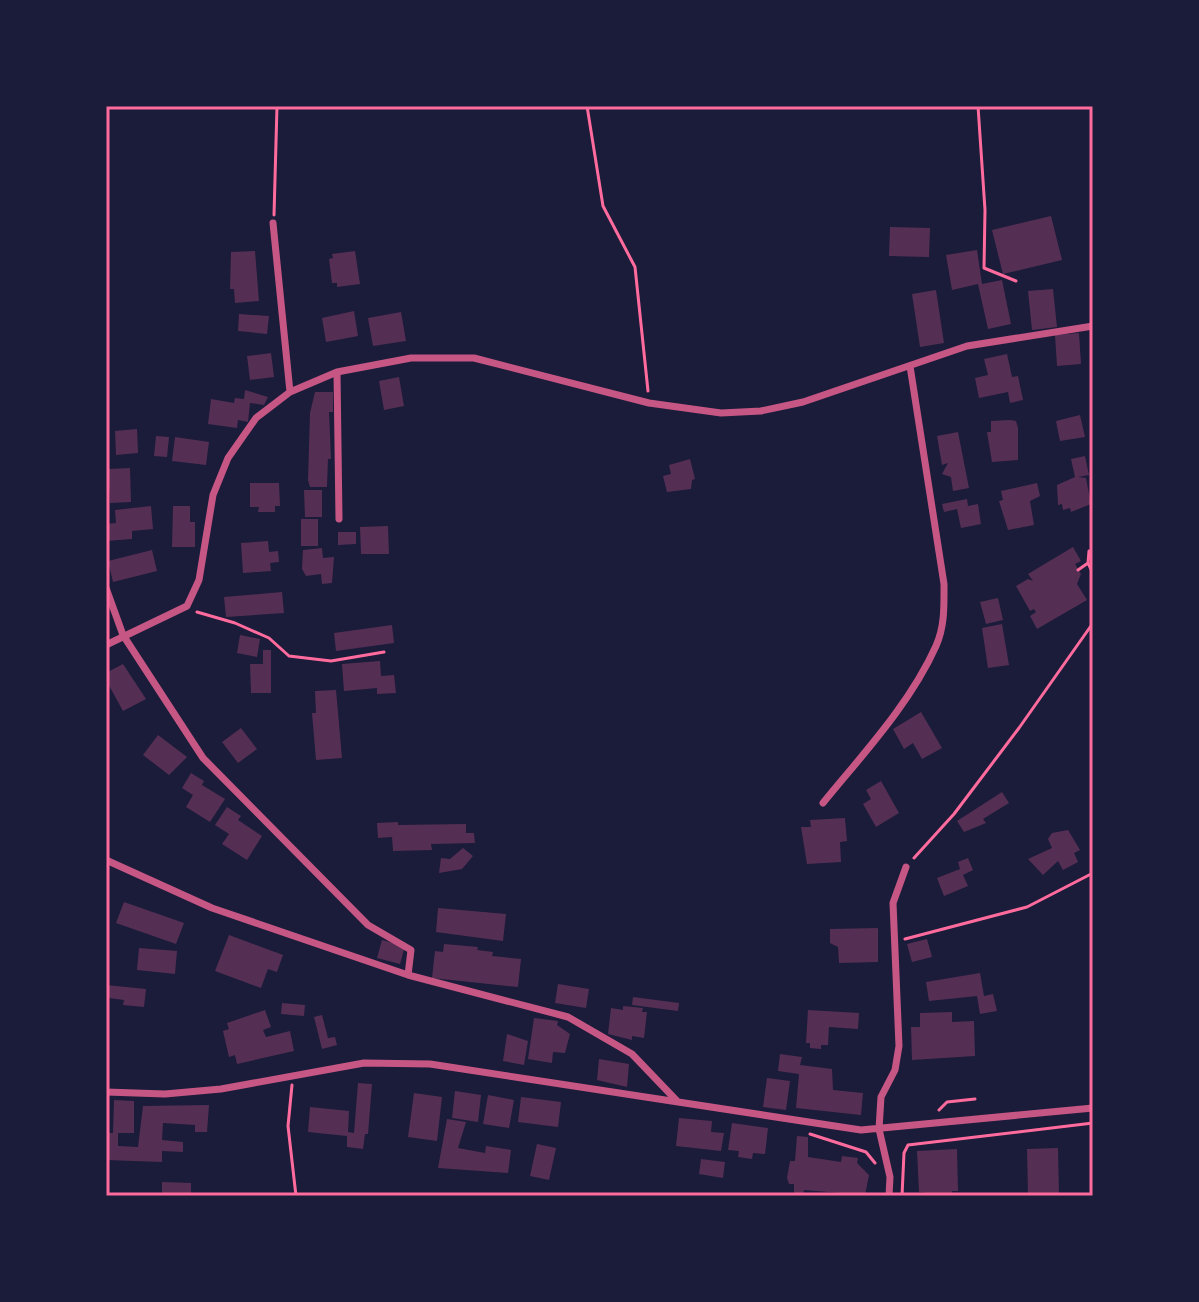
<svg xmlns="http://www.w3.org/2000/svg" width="1199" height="1302" font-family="'IBM Plex Serif',serif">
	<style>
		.building { fill: #542f53 }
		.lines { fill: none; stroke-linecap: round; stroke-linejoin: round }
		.path { stroke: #ff6b9d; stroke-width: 3 }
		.minor { stroke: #c65784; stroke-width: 7 }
		.neatline { fill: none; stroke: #ff6b9d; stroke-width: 3 }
	</style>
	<rect width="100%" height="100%" fill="#1b1b3a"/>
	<!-- building -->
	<path class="building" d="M1051 216 1062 260 1003 274 992 230Z
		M890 227 930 228 929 257 889 256Z
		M977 250 982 284 1002 280 1011 324 988 329 978 284 952 290 946 255Z
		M255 251 259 301 235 303 234 289H230L231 252Z
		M355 251 360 284 337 287V283H332L329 259 333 258 332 254Z
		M1053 289 1057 327 1032 330 1028 291Z
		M936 290 944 343 920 347 912 294Z
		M354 311 358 336 326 342 322 318Z
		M401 312 406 341 373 346 368 318Z
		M239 314 269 316 267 334 238 331Z
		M1079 333 1081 364 1057 366 1055 335Z
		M271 353 274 377 250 380 247 356Z
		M1007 354 1012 377 1018 376 1023 400 1010 403 1008 392 979 398 975 378 988 375 984 359Z
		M399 377 404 406 384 410 379 381Z
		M245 390 268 397 264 405 250 403 248 422 238 420 237 428 208 424 211 399 234 403 235 398 244 399Z
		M315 392H333V412H329L331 459H328L327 487H310L308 480 310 413Z
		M1080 415 1085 437 1060 441 1056 421Z
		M1010 420 1016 421 1018 428V460L992 462 987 432H991V421Z
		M137 429 138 453 116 455 115 431Z
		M958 432 969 488 953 491 951 477 942 474 948 463 942 465 937 436Z
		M156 436 169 437 167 457 154 456Z
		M175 437 209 442 206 465 172 461Z
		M1085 456 1089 475 1078 477 1086 478 1091 504 1071 512 1070 508 1063 510 1062 504 1058 505 1057 485 1075 477 1071 459Z
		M690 459 695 479 692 480 691 489 667 492 663 476 671 474 669 465Z
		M130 468 131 502 110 503 108 469Z
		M250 483H279L280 506H275V512H258L259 507H250Z
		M1037 483 1040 496 1030 501 1034 525 1008 530 999 501 1003 500 1001 491Z
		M304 490H322V517H305Z
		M967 499 968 506 978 504 981 524 961 528 957 509 944 512 942 504Z
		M151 506 153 529 132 531V539L106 541V524L116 523 115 510Z
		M173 506H190V522H195V547H172Z
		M301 519H318V546H301Z
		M388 526 389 554H361L360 527Z
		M338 532H356V544L338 545Z
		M268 541 269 552 278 551 279 562 270 563 271 571 243 573 241 543Z
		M1073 547 1081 561 1075 564 1081 574 1077 584 1087 600 1037 629 1030 616 1036 612 1034 609 1030 611 1016 586 1028 579 1033 581 1028 574Z
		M322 548 323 558 334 557 332 583 322 584 321 574 306 576 302 569 303 550Z
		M152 550 157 571 113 582 108 561Z
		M282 592 284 613 226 617 224 597Z
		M998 598 1003 620 986 624 980 602Z
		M1002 624 1009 665 988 668 982 628Z
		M392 625 394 643 336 651 334 633Z
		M240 635 260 639 257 657 237 653Z
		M263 650H271V693H251L250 664H263Z
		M380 661 381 676 394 675 396 693 377 694V688L344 691 342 664Z
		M123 664 146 699 123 711 106 680V673Z
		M336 690 342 758 316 760 312 713H316L315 691Z
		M921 712 942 748 922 759 913 743 904 749 893 729Z
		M241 728 257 749 238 763 222 742Z
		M158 735 187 757 169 775 143 755Z
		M191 773 204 781 202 785 225 799 210 822 186 807 193 795 182 788Z
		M881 781 899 813 876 827 863 804 871 799 866 790Z
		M1002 792 1009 803 983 819 986 823 964 832 957 821Z
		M227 807 241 816 238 820 262 836 247 860 222 844 229 834 215 825Z
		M845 818 847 841 840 842 841 862 807 864 801 827H811L810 820Z
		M398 822V825L466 824V833H474L475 843 431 844 432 850 393 851 392 837 378 838 377 823Z
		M1068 830 1080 850 1074 853 1078 862 1063 870 1058 861 1043 875 1028 859 1052 848 1048 839 1052 833Z
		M463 848 473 856 462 869 439 873 441 858 450 859Z
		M968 858 973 870 963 875 968 886 944 896 937 878 960 869 958 862Z
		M124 902 184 923 176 944 116 923Z
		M438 908 506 914 503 941 436 932Z
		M878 928V962L839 963 838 947 830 943V929Z
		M229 935 283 955 277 972 268 969 261 988 215 971Z
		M927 939 932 957 912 962 907 944Z
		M382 940 405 946 400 964 377 958Z
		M444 944 478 947 477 950 493 952 492 956 521 959 518 987 432 978 435 951 443 952Z
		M139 948 177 951 175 974 137 970Z
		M980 973 984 996 993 994 997 1011 980 1014 977 996 929 1001 926 982Z
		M558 984 589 989 586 1008 555 1003Z
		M106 985 146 989 144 1007 123 1005 124 1000 109 998 106 1005Z
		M633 997 679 1003 678 1011 632 1005Z
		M282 1003 305 1005 304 1016 281 1014Z
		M623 1006 643 1008 642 1012H647L644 1038 632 1036V1040L608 1034 611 1008 623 1010Z
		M265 1010 271 1027 263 1030 266 1037 290 1031 294 1051 237 1064 235 1055 229 1057 223 1031 229 1029 227 1023Z
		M808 1010 859 1013 858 1029 829 1027 828 1045H821V1049L810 1048V1043H806Z
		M952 1012V1022L974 1021 975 1056 912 1060 911 1027H920V1013Z
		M322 1015 328 1038 335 1037 337 1045 322 1049 314 1017Z
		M534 1018 558 1021 557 1025 570 1034 565 1053 553 1052 552 1063 528 1059Z
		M507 1034 528 1041 524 1065 503 1061Z
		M780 1054 802 1057 800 1065 832 1069 833 1090 863 1093 861 1115 796 1108 799 1074 778 1071Z
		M599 1059 629 1064 627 1087 597 1080Z
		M767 1078 790 1081 786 1110 763 1107Z
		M358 1083 372 1084 368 1134H365L363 1149 347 1147V1136L308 1132 310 1107 349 1111 348 1132 354 1133Z
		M455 1091 481 1095 478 1122 452 1118Z
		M414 1093 442 1097 437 1141 408 1137Z
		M488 1095 514 1100 509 1128 483 1124Z
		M521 1097 561 1102 558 1127 518 1122Z
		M114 1100 134 1101V1133H118V1146L138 1147 143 1106 209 1105 207 1132H195V1125L163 1123 162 1140 183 1142V1152L162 1151V1162L106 1160V1133H113Z
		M679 1118 712 1121 711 1132 724 1133 721 1151 676 1146Z
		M447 1119 466 1122 458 1148 485 1153 486 1146 511 1150 508 1173 438 1168Z
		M732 1123 768 1128 765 1154 753 1153 752 1159 738 1157 739 1151 728 1150Z
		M797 1136 808 1137V1157L841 1162 842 1156 858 1158 857 1163 869 1175 865 1195 804 1190 803 1196H794V1184H789L787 1178 790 1161H795Z
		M537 1144 556 1148 549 1180 530 1176Z
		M1058 1148 1059 1196H1028L1027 1149Z
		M957 1149 958 1191H952V1196L919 1192 917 1151Z
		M701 1159 725 1162 723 1178 699 1174Z
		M162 1182 191 1183V1193L208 1196H162Z"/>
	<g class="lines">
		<!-- path -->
		<path class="path" d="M587 106 603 206 635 267 648 391
			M978 106 985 210 984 268 1016 281
			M274 215 277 106
			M1088 563 1093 574
			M1078 570 1088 563 1089 551
			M197 612 235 623 269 638 289 656 331 661 384 652
			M914 858 954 814 1019 728 1093 623
			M905 939 1027 907 1093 873
			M292 1085 288 1126 296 1196
			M939 1110 947 1102 975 1099
			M810 1134 866 1152 875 1163
			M902 1196 904 1153 908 1145 1093 1123"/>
		<!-- minor -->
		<path class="minor" d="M273 223 290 392
			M337 372 339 519
			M106 588 123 635 203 758 368 925 411 950 408 975
			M106 645 187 606 199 580 213 495 228 458 256 418 290 392 337 372 411 358H474L649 403 721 413 761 411 803 402 967 346 1093 326
			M823 803C863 754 910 704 936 646 945 626 944 605 944 584L910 366
			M106 860 212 908 408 975 568 1017 632 1054 677 1101
			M106 1092 165 1094 221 1089 364 1063 430 1064 861 1130 1093 1108
			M889 1196 890 1177 879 1129 881 1097 895 1070 899 1046 893 903 906 867"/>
	</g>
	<!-- border -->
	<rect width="1199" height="1302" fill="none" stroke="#1b1b3a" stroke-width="216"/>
	<rect x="108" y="108" width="983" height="1086" class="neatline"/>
</svg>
